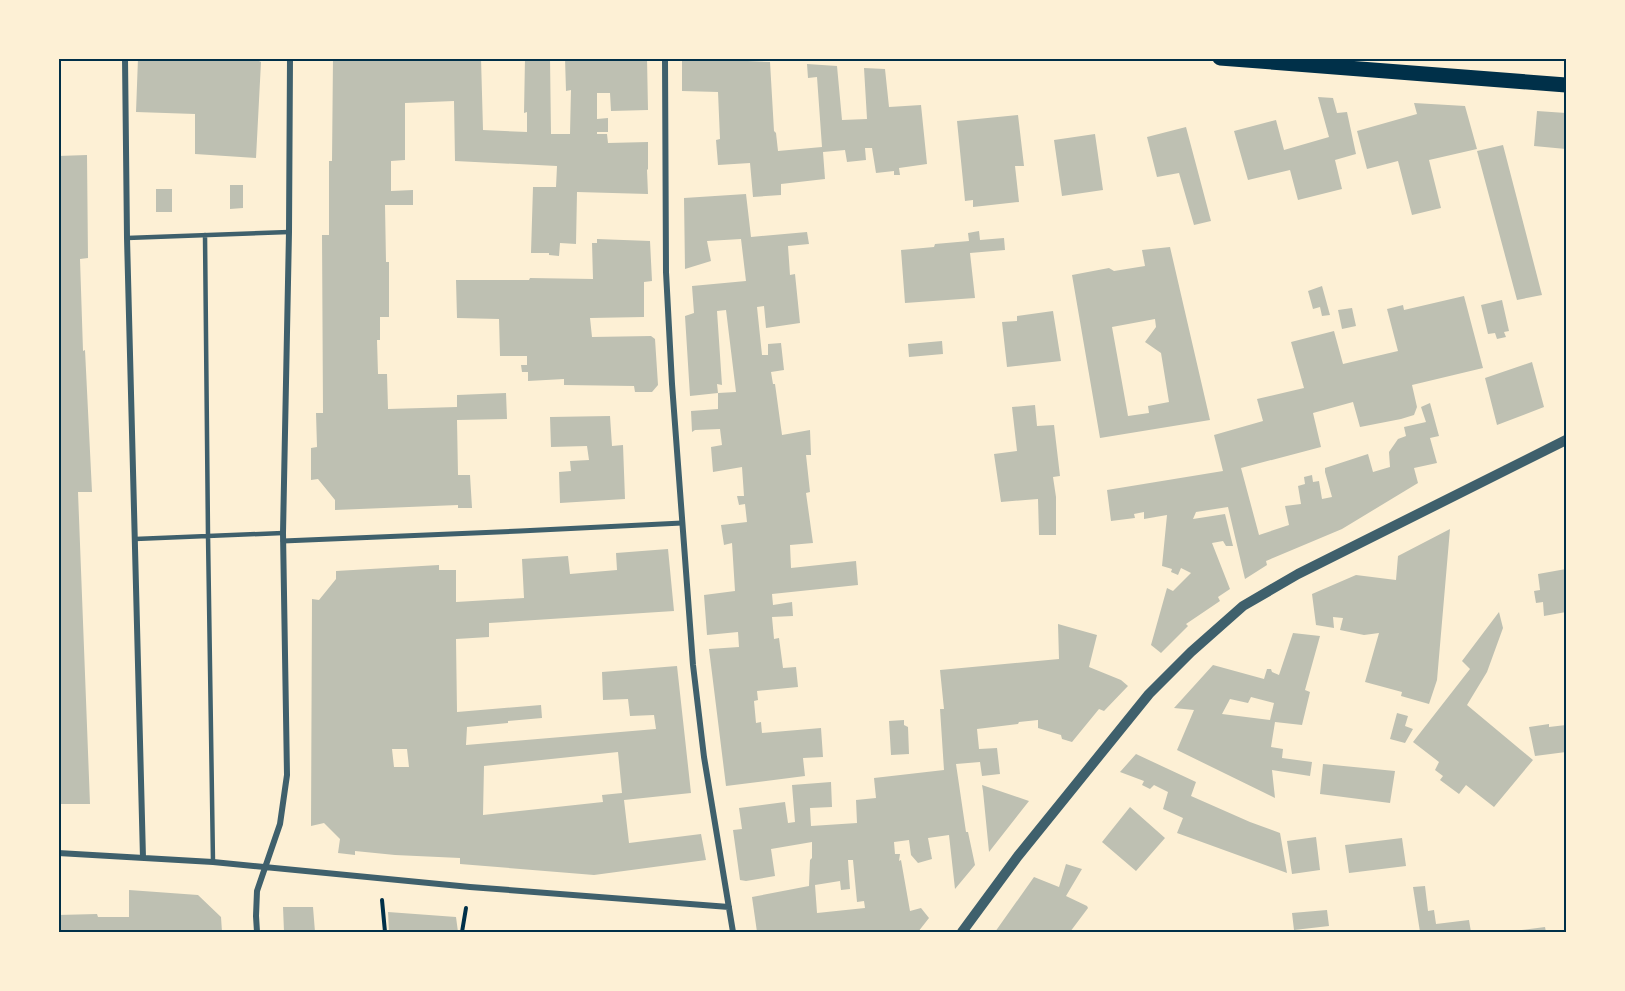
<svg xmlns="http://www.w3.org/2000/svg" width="1625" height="991" font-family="'Titillium Web',sans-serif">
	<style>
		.building { fill: #bec0b2; fill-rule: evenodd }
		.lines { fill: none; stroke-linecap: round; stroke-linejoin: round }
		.path { stroke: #003049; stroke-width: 4 }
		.service { stroke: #3f606c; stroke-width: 4.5 }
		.pedestrian { stroke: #3f606c; stroke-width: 5 }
		.minor { stroke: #3f606c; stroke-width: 6 }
		.tertiary { stroke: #3f606c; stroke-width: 10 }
		.primary { stroke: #003049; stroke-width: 15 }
		.neatline { fill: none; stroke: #003049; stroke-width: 2 }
	</style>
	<rect width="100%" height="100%" fill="#fdf0d5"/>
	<!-- building -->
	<path class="building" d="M138 58H210L259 61 261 62 256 158 195 154V114L136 112Z
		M333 58H481L483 130 527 132V112L524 113 525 58H550L551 134H570L571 90 566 91 565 58H647L648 110 611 111 610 93H597V119L608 118V132H597V134H607L608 143 648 142V169L647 170 648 194 577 192 576 244 560 243 559 256 549 255V253H531L533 187H556L557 166 455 161 454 101 405 103V160L391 161V191L413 190V205H385L386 262H389V317H380V340H377L378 374H387L388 409 457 407V395L506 393 507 419 457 420 458 475H470L472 508H458V505L335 510V500L318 479 311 480V448L317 447 316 413H323L322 235H329V161H332Z
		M682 58 770 62 774 131 776 133 778 151 822 147 817 77 808 78 807 64 837 66 842 120 867 119 864 68 885 69 889 107 921 105 927 164 899 168 900 175H894V171L876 173 872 148H865L866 160 847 162 845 150 823 152 825 179 781 184V195L753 197 750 163 718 165 716 140 720 139 718 92 682 91Z
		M1318 97 1333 98 1337 113 1347 112 1356 154 1335 160 1342 189 1298 200 1290 170 1248 180 1234 131 1276 120 1284 150 1329 137Z
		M1414 103 1465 106 1477 149 1429 160 1441 208 1412 215 1398 161 1367 169 1357 131 1417 114Z
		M1537 111 1566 113V149L1534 146Z
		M1018 115 1024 166H1015L1019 202 973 207V200L965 201 957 121Z
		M1186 127 1211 221 1194 225 1179 173 1157 177 1147 137Z
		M1095 134 1103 190 1062 196 1054 140Z
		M1503 145 1542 295 1517 300 1477 151Z
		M87 155 88 258 80 259 83 351 85 350 92 492H78L90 804H58V156Z
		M230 185H243V208L230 209Z
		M156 189H172V212H156Z
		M746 194 751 237 807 232 809 244 788 246 790 275 795 274 800 323 766 328 764 306 757 307 762 355H768V344L781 343 784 370 771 372 773 384H775L782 435 810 430 811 455H806L810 492 806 493 813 543 790 545 791 568 856 561 858 585 772 594 773 605 792 602 793 616 772 617 774 639 779 638 783 668 796 667 798 687 757 691 758 700 754 701 756 723 761 722 762 733 821 728 823 757 803 758 805 776 726 786 709 649 739 647 738 632 707 635 704 595 735 591 732 543 724 545 721 525 747 522 745 504 739 505 737 496H744L742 467 713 472 711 447 722 445 720 429 695 430 692 432 691 411 718 409V393L736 392 726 310 717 311 722 385 717 384 718 393 690 396 685 316 694 313 692 286 746 281 741 239 707 241 711 261 685 269 684 198Z
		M979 231 980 240 1004 238 1005 250 970 253 975 298 905 303 901 250 934 247 935 244 969 241 968 233Z
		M597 239 650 241 652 281 644 282V317L590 318 592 337 651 336 655 339 658 385 652 392H635L634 386 564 385V379L528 381V372H522L521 365H527V356H500L499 319 457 318 456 280H529L530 278 593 279 592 243H597Z
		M1170 247 1210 420 1100 438 1072 275 1109 268 1114 271 1145 266 1142 250ZM1155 319 1156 327 1145 342 1161 353 1169 402 1148 406 1149 413 1128 416 1112 327Z
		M1322 286 1330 315 1322 316 1320 307 1313 309 1308 291Z
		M1464 296 1483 368 1412 385 1417 407 1414 415 1401 419 1360 427 1353 402 1313 413 1321 447 1241 468 1259 535 1289 525 1285 506 1301 504 1298 486 1305 484 1304 477 1312 475 1313 482 1319 481 1322 499 1332 497 1325 472V468L1368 454 1373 472 1390 467 1389 452 1398 439 1406 436 1404 427 1426 422 1421 407 1430 403 1439 436 1430 438 1437 463 1414 468 1418 483 1342 529 1266 561 1267 565 1245 579 1228 507 1196 512 1193 519 1225 514 1233 546H1226L1223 541 1212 543 1230 589 1218 597 1220 601 1186 624 1188 626 1161 653 1151 645 1167 588 1173 591 1191 573 1181 568 1178 575 1171 572 1172 569 1162 566 1167 515 1144 519V512L1134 514 1135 518 1111 521 1107 490 1223 471 1214 435 1263 421 1257 399 1304 388 1291 342 1334 331 1343 364 1398 351 1387 309 1403 305 1404 310Z
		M1502 300 1509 331 1504 332 1506 337 1497 339 1495 333 1488 334 1481 305Z
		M1352 308 1356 326 1342 329 1338 310Z
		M1053 311 1061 361 1007 367 1002 322 1017 321V316Z
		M942 341 943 354 909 357 908 344Z
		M1532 362 1544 407 1497 425 1485 378Z
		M1035 405 1037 426 1054 425 1060 476 1053 477 1056 497V535H1039L1038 499 1001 502 994 454 1017 451 1012 407Z
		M610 416 612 446 623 445 625 499 560 503 559 472 571 471 570 461 589 460 587 446 551 447 550 417Z
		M1450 529 1437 680 1429 704 1401 696 1402 692 1365 682 1379 633 1364 635 1340 630 1343 618 1333 617 1334 628 1316 625 1312 594 1356 575 1396 580 1398 556Z
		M668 549 674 611 489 623V637L456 639 457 712 541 705 542 718 508 721V723L467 727 466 745 656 729 654 715 630 716 628 699 603 700 602 672 677 666 691 793 624 800 629 843 701 834 706 860 594 875 460 864V858L395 855 355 851V855L338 853 340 839 324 823 311 826 312 599 319 600 336 579V571L439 565V570H456V602L524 598 522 559 568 556 570 574 617 570 616 553ZM392 749H407L409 767H394ZM618 752 622 793 602 795 603 802 483 815 484 766Z
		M1566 569V612L1544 616 1543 602 1536 603 1534 591 1540 590 1538 574Z
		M1499 612 1503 628 1487 672 1467 705 1533 760 1494 807 1466 785 1459 794 1440 780 1443 776 1435 770 1439 762 1413 742 1470 669 1462 661Z
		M1058 624 1097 635 1089 667 1121 680 1128 686 1104 711 1099 709 1072 742 1062 739 1061 735 1038 728V720L1019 722 1018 724 977 729 979 749 997 748 1000 774 982 776 980 762 956 764 966 832H968L975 865 955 889 949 835 928 838 932 859 918 863 911 855 909 840 894 842 895 854H900L899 861 901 860 910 911 921 908 929 918 918 932H757L752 897 809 886 810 860 812 858V842L771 849 775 876 746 881 740 880 733 830 742 829 739 808 785 802 788 823 795 822 792 785 831 782 832 807 810 808 811 826 857 823 856 800 876 798 874 778 944 770 940 709H944L940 670 1059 659ZM848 860H853L857 902 864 901 865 908 817 913 815 885 840 881 841 890 850 889Z
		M1293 633 1320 636 1305 690 1310 692 1302 725 1275 722 1271 747 1283 749 1282 758 1312 762 1310 776 1272 770 1275 798 1177 750 1194 710 1174 708 1213 665 1264 679 1267 669H1271L1272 672 1279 675ZM1251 697 1274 703 1270 720 1222 714 1230 699 1248 703Z
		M1397 713 1408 716 1405 726 1413 729 1405 743 1390 739Z
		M904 720V725L908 727 909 754 891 755 889 721Z
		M1549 724V727L1566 725V752L1535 756 1529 727Z
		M1136 754 1196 782 1191 796 1250 822 1280 833 1287 873 1177 833 1183 818 1163 809 1168 792 1154 785 1150 789 1142 785 1144 781 1120 772Z
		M1323 764 1395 771 1390 803 1320 794Z
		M982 785 1029 801 989 852 983 791Z
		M1130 807 1165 838 1136 871 1102 842Z
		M1316 837 1320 870 1292 874 1287 841Z
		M1402 838 1406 866 1349 873 1345 845Z
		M1066 864 1082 869 1066 896 1087 906 1088 908 1070 932H995L1034 877 1059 887Z
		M1425 886 1428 911 1434 910 1436 924 1469 920 1471 932H1420L1413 887Z
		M129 890 198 895 221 917 222 932H58V915L97 914 98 917H129Z
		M283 907H313L315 932H284Z
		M1327 910 1329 926 1294 930 1292 913Z
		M388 912 456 917 458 932H389Z
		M1545 927 1546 932H1513V931Z"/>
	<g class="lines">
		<!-- path -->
		<path class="path" d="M382 900 385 932
			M462 932 466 908"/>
		<!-- service -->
		<path class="service" d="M205 235 208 535 213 862
			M127 238 289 232
			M135 539 283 533"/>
		<!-- pedestrian -->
		<path class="pedestrian" d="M283 541 520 531 682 523"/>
		<!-- minor -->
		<path class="minor" d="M125 58 127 238 143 858
			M665 58 666 272 672 384 693 665 704 757 733 932
			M58 853 213 862 470 887 729 907
			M257 932 256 916 257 891 280 824 287 775 283 533 289 232 290 58"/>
		<!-- tertiary -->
		<path class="tertiary" d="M962 932 1018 856 1149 694 1191 652 1243 606 1298 574 1566 440"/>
		<!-- primary -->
		<path class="primary" d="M1220 58 1566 85"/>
	</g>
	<!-- border -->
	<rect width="1625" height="991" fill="none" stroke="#fdf0d5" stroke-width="120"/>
	<rect x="60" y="60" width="1505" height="871" class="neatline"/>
</svg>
